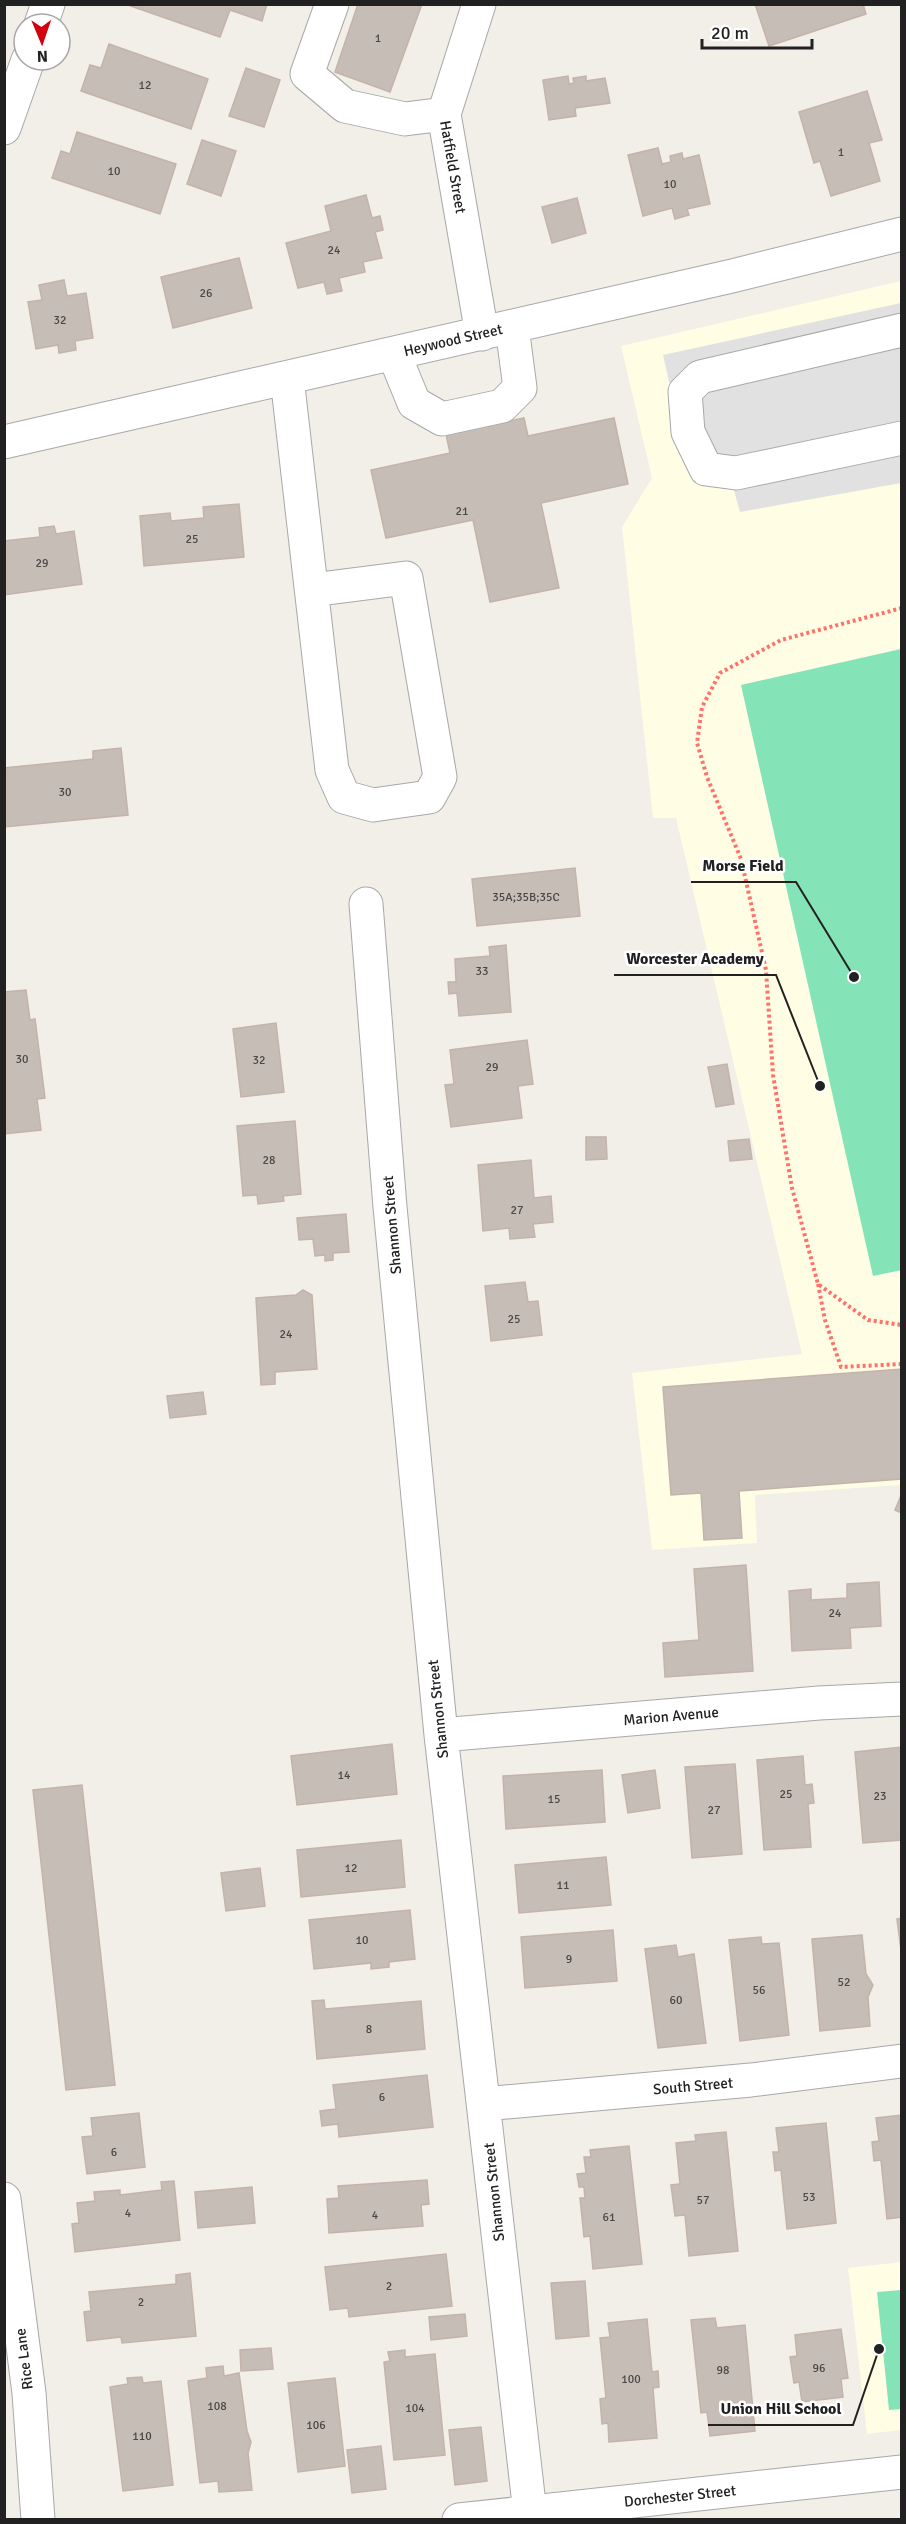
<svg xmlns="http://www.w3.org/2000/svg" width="906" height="2524" font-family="Signika,sans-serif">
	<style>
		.education { fill: #fffde3 }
		.pitch { fill: #84e3b7 }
		.parking { fill: #e1e1e1 }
		.building { fill: #c7bdb7; stroke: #c4b3a9; stroke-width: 1.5 }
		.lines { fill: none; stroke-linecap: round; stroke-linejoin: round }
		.minor-casing { stroke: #a8a8a8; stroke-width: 35 }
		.path { stroke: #fe716c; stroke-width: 4; stroke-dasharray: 3 3; stroke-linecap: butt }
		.minor { stroke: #fff; stroke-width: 33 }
		.labels { text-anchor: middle; stroke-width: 5; stroke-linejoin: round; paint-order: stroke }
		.number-label { font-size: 12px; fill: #4a4846 }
		.street-label { font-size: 15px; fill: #212121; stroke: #fff }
		.leader { fill: none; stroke: #212121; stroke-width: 2 }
		.callout-dot { fill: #212121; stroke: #fff; stroke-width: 2 }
		.callout-label { font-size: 16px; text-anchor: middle; font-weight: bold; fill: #212121; stroke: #fff; stroke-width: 5; stroke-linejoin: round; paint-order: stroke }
	</style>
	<rect width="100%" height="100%" fill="#f2eee8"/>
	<!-- education -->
	<path class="education" d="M901 281V1485L755 1495 757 1543 652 1550 632 1373 802 1354 676 818H653L622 527 652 478 621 346Z
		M901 2262V2430L867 2434 848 2268Z"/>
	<!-- pitch -->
	<path class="pitch" d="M901 649 902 1270 873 1276 741 685Z
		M901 2290V2409L889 2410 877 2292Z"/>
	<!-- parking -->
	<path class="parking" d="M901 303V483L740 512 727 465 687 460 663 355Z"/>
	<!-- building -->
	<path class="building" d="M125 4H267L262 21 230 10 220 37Z
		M358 4H422L390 92 335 72Z
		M755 4H863L866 14 769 46Z
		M109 44 208 79 191 129 81 91 90 65 101 68Z
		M246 68 280 80 264 127 229 116Z
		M568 76 569 84 574 83 573 78 586 76V81L605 78 610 103 575 108 576 116 549 120 543 80Z
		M867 91 882 140 869 143 880 181 831 196 820 161 814 163 799 112Z
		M77 132 176 164 160 214 52 178 61 151 70 154Z
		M202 140 236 151 221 196 187 184Z
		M658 148 662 164 671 162 670 156 682 153 683 159 699 155 710 204 687 209 689 215 675 219 672 208 643 216 628 155Z
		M366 195 372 218 380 216 383 230 375 232 382 258 363 262 365 272 339 278 342 291 327 294 324 282 298 288 286 243 331 231 325 206Z
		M577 198 586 233 552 243 542 207Z
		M239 258 252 308 173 328 161 277Z
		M64 280 67 296 86 293 93 338 75 341 76 350 59 353 58 345 36 349 28 302 42 300 39 285Z
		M524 418 528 436 614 418 628 484 541 503 559 588 490 602 473 520 386 538 371 470 450 453 446 434Z
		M239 504 244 557 144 566 140 516 170 513 171 521 204 518 203 507Z
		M54 526 56 534 74 531 82 584 4 595V541L40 537 39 528Z
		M121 748 128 815 4 827V768L93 759V751Z
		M575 868 580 916 477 926 472 879Z
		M506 945 511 1012 459 1016 457 993 449 994 448 982H456L455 959 490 956 489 947Z
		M26 990 30 1020 35 1019 45 1098 37 1099 41 1130 4 1134V992Z
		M276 1023 284 1092 241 1097 233 1029Z
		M527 1040 533 1084 518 1086 522 1118 451 1127 445 1085 454 1084 450 1050Z
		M727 1064 734 1104 716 1107 708 1067Z
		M295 1121 301 1194 283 1196 284 1201 258 1204 257 1195 243 1196 237 1126Z
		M586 1137H606L607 1159 586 1160Z
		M749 1139 752 1159 730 1161 728 1141Z
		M531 1160 534 1198 551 1196 553 1222 533 1224 535 1237 510 1239 509 1228 483 1231 478 1165Z
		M346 1214 349 1252 333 1253V1260L325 1261V1255L315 1256 313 1239 299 1240 297 1218Z
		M525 1282 528 1302 538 1301 542 1335 491 1341 485 1286Z
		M303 1290 312 1295 317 1369 275 1372V1384L261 1385 256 1298 296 1295Z
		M902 1369V1479L739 1491 742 1538 704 1540 701 1493 671 1495 663 1387Z
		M203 1392 206 1414 170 1418 167 1396Z
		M902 1493V1513L895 1510Z
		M746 1565 753 1671 665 1677 663 1643 699 1640 694 1569Z
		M879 1582 881 1626 850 1628 851 1648 792 1651 789 1591 811 1589V1600L847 1598V1584Z
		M392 1744 397 1794 297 1805 291 1756Z
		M902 1747V1840L863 1843 855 1752Z
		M803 1756 805 1785 812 1784 814 1803 808 1804 811 1847 764 1850 757 1760Z
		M735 1764 742 1854 692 1858 685 1767Z
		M602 1770 605 1822 506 1829 503 1776Z
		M655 1770 660 1808 628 1813 622 1775Z
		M82 1785 115 2085 66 2090 33 1790Z
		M401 1840 405 1887 301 1897 297 1850Z
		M606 1857 611 1905 519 1913 515 1865Z
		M260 1868 265 1906 226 1911 221 1873Z
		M410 1910 415 1959 389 1962V1967L371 1969V1963L314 1969 309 1920Z
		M902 1918V1958L897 1919Z
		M613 1930 617 1981 525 1988 521 1937Z
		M862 1935 866 1974 873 1985 868 1997 870 2026 820 2031 812 1939Z
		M761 1937 762 1944 779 1943 789 2035 740 2041 729 1940Z
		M676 1945 678 1957 694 1954 706 2043 658 2048 645 1949Z
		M324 2000 325 2009 421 2001 425 2049 317 2059 312 2001Z
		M427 2075 433 2127 339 2137 338 2124 322 2126 320 2111 336 2109 333 2085Z
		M139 2113 145 2167 87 2174 82 2137 93 2136 91 2118Z
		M902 2115V2217L887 2219 881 2160 874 2161 872 2142 879 2141 876 2118Z
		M826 2123 836 2223 787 2229 781 2170 775 2171 773 2152H779L776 2128Z
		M726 2132 738 2251 689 2256 685 2215 675 2216 671 2185 680 2184 676 2143 696 2141 695 2135Z
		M629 2146 642 2264 593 2269 590 2236 584 2237 580 2198H585L584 2187H579L577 2174 586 2173 584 2157H591L590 2150Z
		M427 2180 429 2204 421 2205 423 2226 329 2233 327 2199 339 2198 338 2186Z
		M174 2181 180 2240 75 2252 72 2224 79 2223 77 2203 95 2201 94 2192 120 2190V2195L162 2190 161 2182Z
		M252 2187 255 2223 198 2228 195 2192Z
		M446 2254 452 2306 349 2317 348 2308 330 2310 325 2267Z
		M190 2273 196 2336 122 2343 121 2337 87 2341 84 2312 91 2311 89 2292 176 2284V2275Z
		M585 2281 589 2336 556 2339 551 2283Z
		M465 2314 467 2336 431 2340 429 2317Z
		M715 2318 717 2328 745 2325 755 2431 710 2436 707 2412 701 2413 691 2320Z
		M647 2319 652 2372 658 2371 659 2387 653 2388 657 2438 609 2442 608 2423 602 2424 600 2399 606 2398 600 2338 610 2337 608 2323Z
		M841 2329 848 2378 841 2379 843 2397 802 2402 799 2382 794 2383 790 2357 797 2356 795 2335Z
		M271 2348 273 2369 241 2371 240 2350Z
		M405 2350V2357L435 2354 445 2455 394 2460 384 2362 390 2361 388 2352Z
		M223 2366 224 2376 239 2373 247 2431 251 2442 248 2453 252 2490 219 2492 218 2481 200 2483 188 2381 207 2378 206 2368Z
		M142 2377 143 2383 161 2381 173 2485 123 2491 110 2387 128 2384 127 2378Z
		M335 2378 345 2466 298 2472 288 2383Z
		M481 2427 487 2481 455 2485 449 2430Z
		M381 2446 386 2489 352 2493 347 2450Z"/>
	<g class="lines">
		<!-- minor casing -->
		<g class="minor-casing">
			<path id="minor" d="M332 4 307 74 345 106 405 119 444 114
				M479 4 444 114 482 334
				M41 24 48 4
				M4 128 28 60
				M902 330 700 377 685 392 688 432 706 469 736 473 902 438
				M394 354 414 403 442 419 502 406 520 388 512 327
				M287 378 332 770 344 797 373 805 429 797 440 777 406 578 312 590
				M4 442 732 276 902 234
				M366 904 390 1207 441 1735 530 2513
				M441 1735 819 1703 902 1699
				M484 2104 751 2080 902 2061
				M4 2199 29 2393 38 2520
				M459 2520 902 2472"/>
		</g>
		<!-- path -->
		<path class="path" d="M902 608 781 640 720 673 702 707 697 743 707 777 741 859 766 970 773 1075 792 1188 818 1284 868 1320 902 1325
			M818 1284 825 1320 841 1367 902 1364"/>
		<!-- minor -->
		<use href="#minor" class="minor"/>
	</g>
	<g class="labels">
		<!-- number labels -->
		<g class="number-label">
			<text x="378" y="42">1</text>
			<text x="145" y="89">12</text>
			<text x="841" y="156">1</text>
			<text x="114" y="175">10</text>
			<text x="670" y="188">10</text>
			<text x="334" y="254">24</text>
			<text x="206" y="297">26</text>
			<text x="60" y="324">32</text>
			<text x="462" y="515">21</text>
			<text x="192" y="543">25</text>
			<text x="42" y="567">29</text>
			<text x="65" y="796">30</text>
			<text x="526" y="901">35A;35B;35C</text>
			<text x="482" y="975">33</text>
			<text x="22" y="1063">30</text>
			<text x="259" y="1064">32</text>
			<text x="492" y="1071">29</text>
			<text x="269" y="1164">28</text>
			<text x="517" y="1214">27</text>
			<text x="514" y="1323">25</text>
			<text x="286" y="1338">24</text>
			<text x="835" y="1617">24</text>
			<text x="344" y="1779">14</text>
			<text x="786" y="1798">25</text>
			<text x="880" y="1800">23</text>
			<text x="554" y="1803">15</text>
			<text x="714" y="1814">27</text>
			<text x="351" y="1872">12</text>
			<text x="563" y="1889">11</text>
			<text x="362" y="1944">10</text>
			<text x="569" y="1963">9</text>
			<text x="844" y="1986">52</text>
			<text x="759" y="1994">56</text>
			<text x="676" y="2004">60</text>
			<text x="369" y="2033">8</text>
			<text x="382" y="2101">6</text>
			<text x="114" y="2156">6</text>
			<text x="809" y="2201">53</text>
			<text x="703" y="2204">57</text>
			<text x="128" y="2217">4</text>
			<text x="375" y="2219">4</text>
			<text x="609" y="2221">61</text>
			<text x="389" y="2290">2</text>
			<text x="141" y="2306">2</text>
			<text x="819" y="2372">96</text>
			<text x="723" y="2374">98</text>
			<text x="631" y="2383">100</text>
			<text x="217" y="2410">108</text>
			<text x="415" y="2412">104</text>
			<text x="316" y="2429">106</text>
			<text x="142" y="2440">110</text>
		</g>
		<!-- street labels -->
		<g class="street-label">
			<text transform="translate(453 167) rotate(80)" y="5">Hatfield Street</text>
			<text transform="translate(453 340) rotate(-13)" y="5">Heywood Street</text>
			<text transform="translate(392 1225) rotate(-95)" y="5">Shannon Street</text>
			<text transform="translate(438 1709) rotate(-96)" y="5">Shannon Street</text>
			<text transform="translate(671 1716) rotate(-5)" y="5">Marion Avenue</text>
			<text transform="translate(693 2086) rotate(-5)" y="5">South Street</text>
			<text transform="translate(494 2192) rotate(-96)" y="5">Shannon Street</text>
			<text transform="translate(24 2359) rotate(-97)" y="5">Rice Lane</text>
			<text transform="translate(680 2496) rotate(-6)" y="5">Dorchester Street</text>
		</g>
	</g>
	<!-- callouts -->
	<path class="leader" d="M854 977L796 882H691M820 1086L776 975H614M879 2349L853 2425H708"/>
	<g class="callout-dot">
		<circle cx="854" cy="977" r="6"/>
		<circle cx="820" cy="1086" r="6"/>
		<circle cx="879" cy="2349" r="6"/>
	</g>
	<g class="callout-label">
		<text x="743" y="871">Morse Field</text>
		<text x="695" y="964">Worcester Academy</text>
		<text x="781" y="2414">Union Hill School</text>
	</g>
	<!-- border -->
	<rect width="906" height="2524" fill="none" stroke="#212121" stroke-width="12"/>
	<!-- north arrow -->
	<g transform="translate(42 42) rotate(178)"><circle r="28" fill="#ffffff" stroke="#a6a6a6" stroke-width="1.5"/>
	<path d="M0-4.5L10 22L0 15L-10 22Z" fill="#d2000e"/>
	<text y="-9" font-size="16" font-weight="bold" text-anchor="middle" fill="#212121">N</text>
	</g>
	<!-- scale -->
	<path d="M702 39v9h110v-9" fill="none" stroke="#212121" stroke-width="3"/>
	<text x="711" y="39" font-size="18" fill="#212121" stroke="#ffffff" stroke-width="4.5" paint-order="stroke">20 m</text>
</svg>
